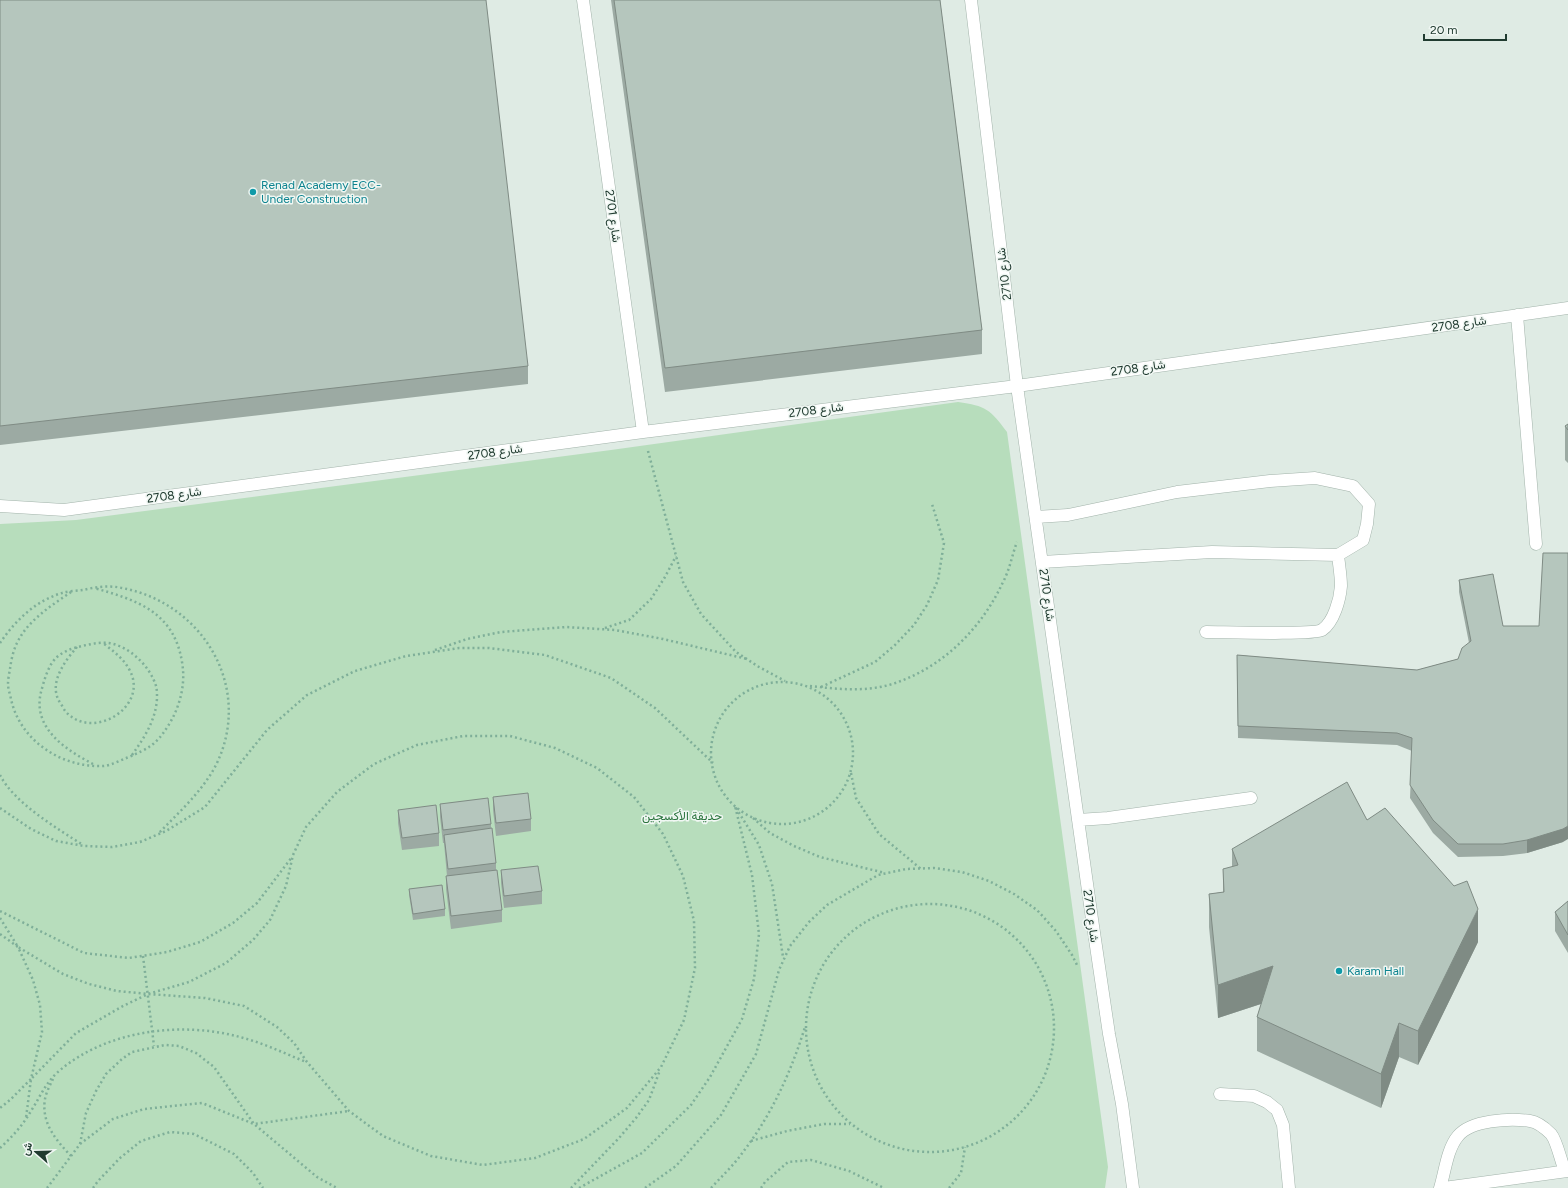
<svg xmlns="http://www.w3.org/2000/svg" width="1568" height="1188" font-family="Figtree,Vazirmatn,sans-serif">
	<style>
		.green { fill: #b7ddbc }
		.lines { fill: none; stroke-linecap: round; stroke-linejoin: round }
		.minor-casing { stroke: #a2b3aa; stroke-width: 13 }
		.path { stroke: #7faf99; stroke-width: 2.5; stroke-dasharray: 2 3; stroke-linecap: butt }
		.minor { stroke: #fff; stroke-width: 12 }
		.wall { fill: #9caaa3 }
		.shaded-wall { fill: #7f8b84 }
		.building { fill: #b5c6bd; stroke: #7f8b84 }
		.culture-dot { fill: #0f9aa8; stroke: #f0f7f3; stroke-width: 1.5 }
		.labels { text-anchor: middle; stroke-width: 3; stroke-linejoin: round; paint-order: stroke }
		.culture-label { font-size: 12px; fill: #0d838f; stroke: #f0f7f3; text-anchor: start }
		.street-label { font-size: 12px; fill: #203b30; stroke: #f0f7f3 }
		.park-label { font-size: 12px; fill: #29733c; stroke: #f0f7f3 }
	</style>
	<rect width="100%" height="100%" fill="#dfebe4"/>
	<!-- green -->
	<path class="green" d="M958 402C986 406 990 409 1007 432L1108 1167 1105 1188H0V524L76 520 611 450Z"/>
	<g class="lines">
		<!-- minor casing -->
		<g class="minor-casing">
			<path id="minor" d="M583 0 643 432
				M971 0 1017 386 1092 919 1109 1034 1122 1104 1133 1188
				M1517 315 1536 544
				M0 506 64 510 643 432 1017 386 1568 308
				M1036 517 1068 515 1177 492 1270 481 1315 478 1353 486 1369 504 1367 524 1363 540 1338 555 1212 552 1042 562
				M1206 632C1223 632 1313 635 1322 630 1334 622 1340 599 1341 586 1341 576 1339 565 1338 555
				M1078 820 1108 818 1251 798
				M1220 1094 1254 1096 1267 1102 1277 1110 1283 1125 1289 1188
				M1440 1188C1445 1172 1447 1149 1458 1136 1471 1120 1510 1118 1530 1121 1537 1122 1546 1129 1551 1134 1557 1141 1561 1162 1565 1171
				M1444 1188 1568 1171"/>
		</g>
		<!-- path -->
		<path class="path" d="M648 451 683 582 701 614 736 652 759 667 785 681
			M71 592C51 606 28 620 17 643 13 651 11 661 10 669 9 674 8 680 8 684 8 689 10 694 11 699 20 741 62 768 104 766 112 765 121 760 129 757 149 748 156 745 168 726 180 707 186 684 182 662 174 612 137 600 94 588
			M605 628 629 620 651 599 665 577 676 556
			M0 643C15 621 35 601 62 593 68 591 76 591 83 590 95 587 109 585 122 588 203 603 254 688 216 765 202 792 178 813 158 834
			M77 647C64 662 47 685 61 704 63 707 65 712 68 714 96 740 150 705 129 669 123 658 113 651 103 643
			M435 650 467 639 501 632 566 627 615 630 663 639 747 659
			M711 753a71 71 0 1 1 142 0a71 71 0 1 1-142 0Z
			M810 686C836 689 863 692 889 685 940 670 981 630 1003 582 1010 569 1012 555 1017 542
			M821 687 875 662 895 645 914 625 927 605 938 580 944 543 932 504
			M93 764C66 750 32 728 41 692 44 681 48 665 57 657 64 651 73 648 82 646 91 644 100 642 109 643 129 646 150 666 156 686 157 689 157 694 157 698 156 720 144 738 132 755
			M851 773 856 798 879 834 921 869
			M0 775C14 803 58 829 83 845
			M0 808 31 829 56 841 84 846 112 847 140 842 166 831 205 807 267 730 307 695 355 671 406 656 459 648H489L545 655 611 678 655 708 713 763
			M736 808 759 845 772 884 783 957
			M753 818 770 833 794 846 820 857 885 873
			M806 1028a124 124 0 1 1 248 0a124 124 0 1 1-248 0Z
			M0 911 84 953 129 958 167 952 200 942 233 923 257 903 292 857
			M0 918 18 947 63 974 89 984 117 991 148 994 205 998 244 1006 277 1027 294 1043 307 1062 349 1111 383 1136 431 1156 483 1165 535 1158 584 1139 627 1108 661 1067 684 1020 695 968 694 921 683 876 663 834 634 797 597 768 555 748 510 736H463L417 745 374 764 337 792 306 827 293 855 286 886 270 920 253 940 226 963 189 982 148 994 123 1006 76 1033 31 1079 26 1118
			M0 934 18 947 33 980 40 1005 42 1032 31 1079 10 1100 0 1108
			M143 956 154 1046
			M53 1079C50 1085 46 1093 45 1099 41 1123 56 1140 71 1156
			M751 1141 787 1131 824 1124H850
			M80 1144 86 1113 96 1091 106 1074 122 1059 132 1052 165 1045 179 1046 196 1053 214 1067 254 1124 349 1111
			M0 1148C12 1137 23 1125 31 1111 40 1097 46 1082 59 1071 107 1030 181 1021 240 1037 263 1043 284 1053 306 1062
			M47 1188 80 1144 113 1119 144 1109 202 1103 254 1124 317 1177 337 1188
			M93 1188 98 1181 120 1158 141 1141 170 1132 194 1134 234 1154 253 1173 263 1188
			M571 1188 619 1138 636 1118 649 1100 660 1070
			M579 1188 642 1153 691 1105 710 1077 742 1019 754 979 759 934 752 875 735 806
			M645 1188 676 1166 721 1115 756 1054 779 970 790 946 809 922 827 905 878 875 906 869 934 868 962 872 989 881 1014 894 1037 910 1056 931 1072 955 1077 965
			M711 1188C722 1176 734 1165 743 1152 772 1114 791 1072 805 1027
			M761 1188 765 1182 788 1162 811 1160 849 1171 884 1188
			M949 1188 961 1173 965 1147"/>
		<!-- minor -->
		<use href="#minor" class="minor"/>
	</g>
	<!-- wall -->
	<path class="wall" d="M0 0 528 366V384L0 445Z
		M611 0H940L982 330V354L665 392Z
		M1568 424V463L1565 460V426Z
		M1459 580 1503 626 1563 842 1527 853 1503 856 1458 857 1433 833 1410 798 1412 751 1397 745 1238 738 1237 655 1417 670 1458 659 1469 643 1459 592Z
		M493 797 531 819V831L496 836 493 810Z
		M440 804 491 824V829L496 863V870L502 910V922L451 929 446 889V876H447L444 843H443L440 817Z
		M398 810 439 833V846L402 850 398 823Z
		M1367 820 1478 942 1418 1065 1399 1057 1381 1108 1257 1051V1017L1261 1004 1218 1018 1209 927V894L1223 892V869L1232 867V849Z
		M501 870 542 891V904L504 908 501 883Z
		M409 889 445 909V916L413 920 409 895Z
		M1568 901V953L1555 931V912Z"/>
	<!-- shaded-wall -->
	<path class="shaded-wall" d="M1568 826V839L1563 842 1527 853V840Z
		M1478 909V942L1418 1065V1031Z
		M1273 966V1000L1218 1018V985Z
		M1399 1023V1057L1381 1108V1074Z"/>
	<!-- building -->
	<path class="building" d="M0 0H486L528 366 0 426Z
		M614 0H940L982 330 665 368Z
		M1568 424V430L1565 426Z
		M1543 553H1568V826L1563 829 1527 840 1503 844H1458L1433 820 1410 785 1412 738 1397 733 1238 726 1237 655 1417 670 1458 659 1462 648 1471 641 1459 580 1493 574 1503 626H1539Z
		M1347 782 1367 820 1385 808 1454 886 1467 881 1478 909 1418 1031 1399 1023 1381 1074 1257 1017 1273 966 1218 985 1209 894 1224 892 1223 869 1238 865 1232 849Z
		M528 793 531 819 496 823 493 797Z
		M488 798 491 824 443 830 440 804Z
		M436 805 439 833 402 838 398 810Z
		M492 828 496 863 448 869 444 835Z
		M538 866 542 891 504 896 501 870Z
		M497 870 502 910 451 916 446 876Z
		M442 885 445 909 413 914 409 889Z
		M1568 901V935L1555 912Z"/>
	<!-- markers -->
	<g class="culture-dot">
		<circle cx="253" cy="192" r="4"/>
		<circle cx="1339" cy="971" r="4"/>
	</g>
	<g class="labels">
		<!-- culture labels -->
		<g class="culture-label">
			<text x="261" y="189">Renad Academy ECC-<tspan x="261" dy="14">Under Construction</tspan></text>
			<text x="1347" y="975">Karam Hall</text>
		</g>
		<!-- street labels -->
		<g class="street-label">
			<text transform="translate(613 216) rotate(82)" y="4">شارع 2701</text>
			<text transform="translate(1004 274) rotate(-97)" y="4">شارع 2710</text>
			<text transform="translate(1459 324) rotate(-8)" y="4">شارع 2708</text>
			<text transform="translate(1138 368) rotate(-8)" y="4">شارع 2708</text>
			<text transform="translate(816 410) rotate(-7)" y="4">شارع 2708</text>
			<text transform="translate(495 452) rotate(-8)" y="4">شارع 2708</text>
			<text transform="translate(174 495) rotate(-8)" y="4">شارع 2708</text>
			<text transform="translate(1047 595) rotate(82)" y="4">شارع 2710</text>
			<text transform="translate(1091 916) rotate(82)" y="4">شارع 2710</text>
		</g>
		<!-- park labels -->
		<g class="park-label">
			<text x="682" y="820">حديقة الأكسجين</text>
		</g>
	</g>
	<!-- north arrow -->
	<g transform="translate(36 1152) rotate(290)" stroke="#f0f7f3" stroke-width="3" paint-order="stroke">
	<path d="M0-3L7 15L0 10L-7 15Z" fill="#203b30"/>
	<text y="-6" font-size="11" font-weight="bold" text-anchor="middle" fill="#203b30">ش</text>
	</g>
	<!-- scale -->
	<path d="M1424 34v6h82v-6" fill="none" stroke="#203b30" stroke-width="2"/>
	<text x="1430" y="34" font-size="12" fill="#203b30" stroke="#f0f7f3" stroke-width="3" paint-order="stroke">20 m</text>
</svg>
